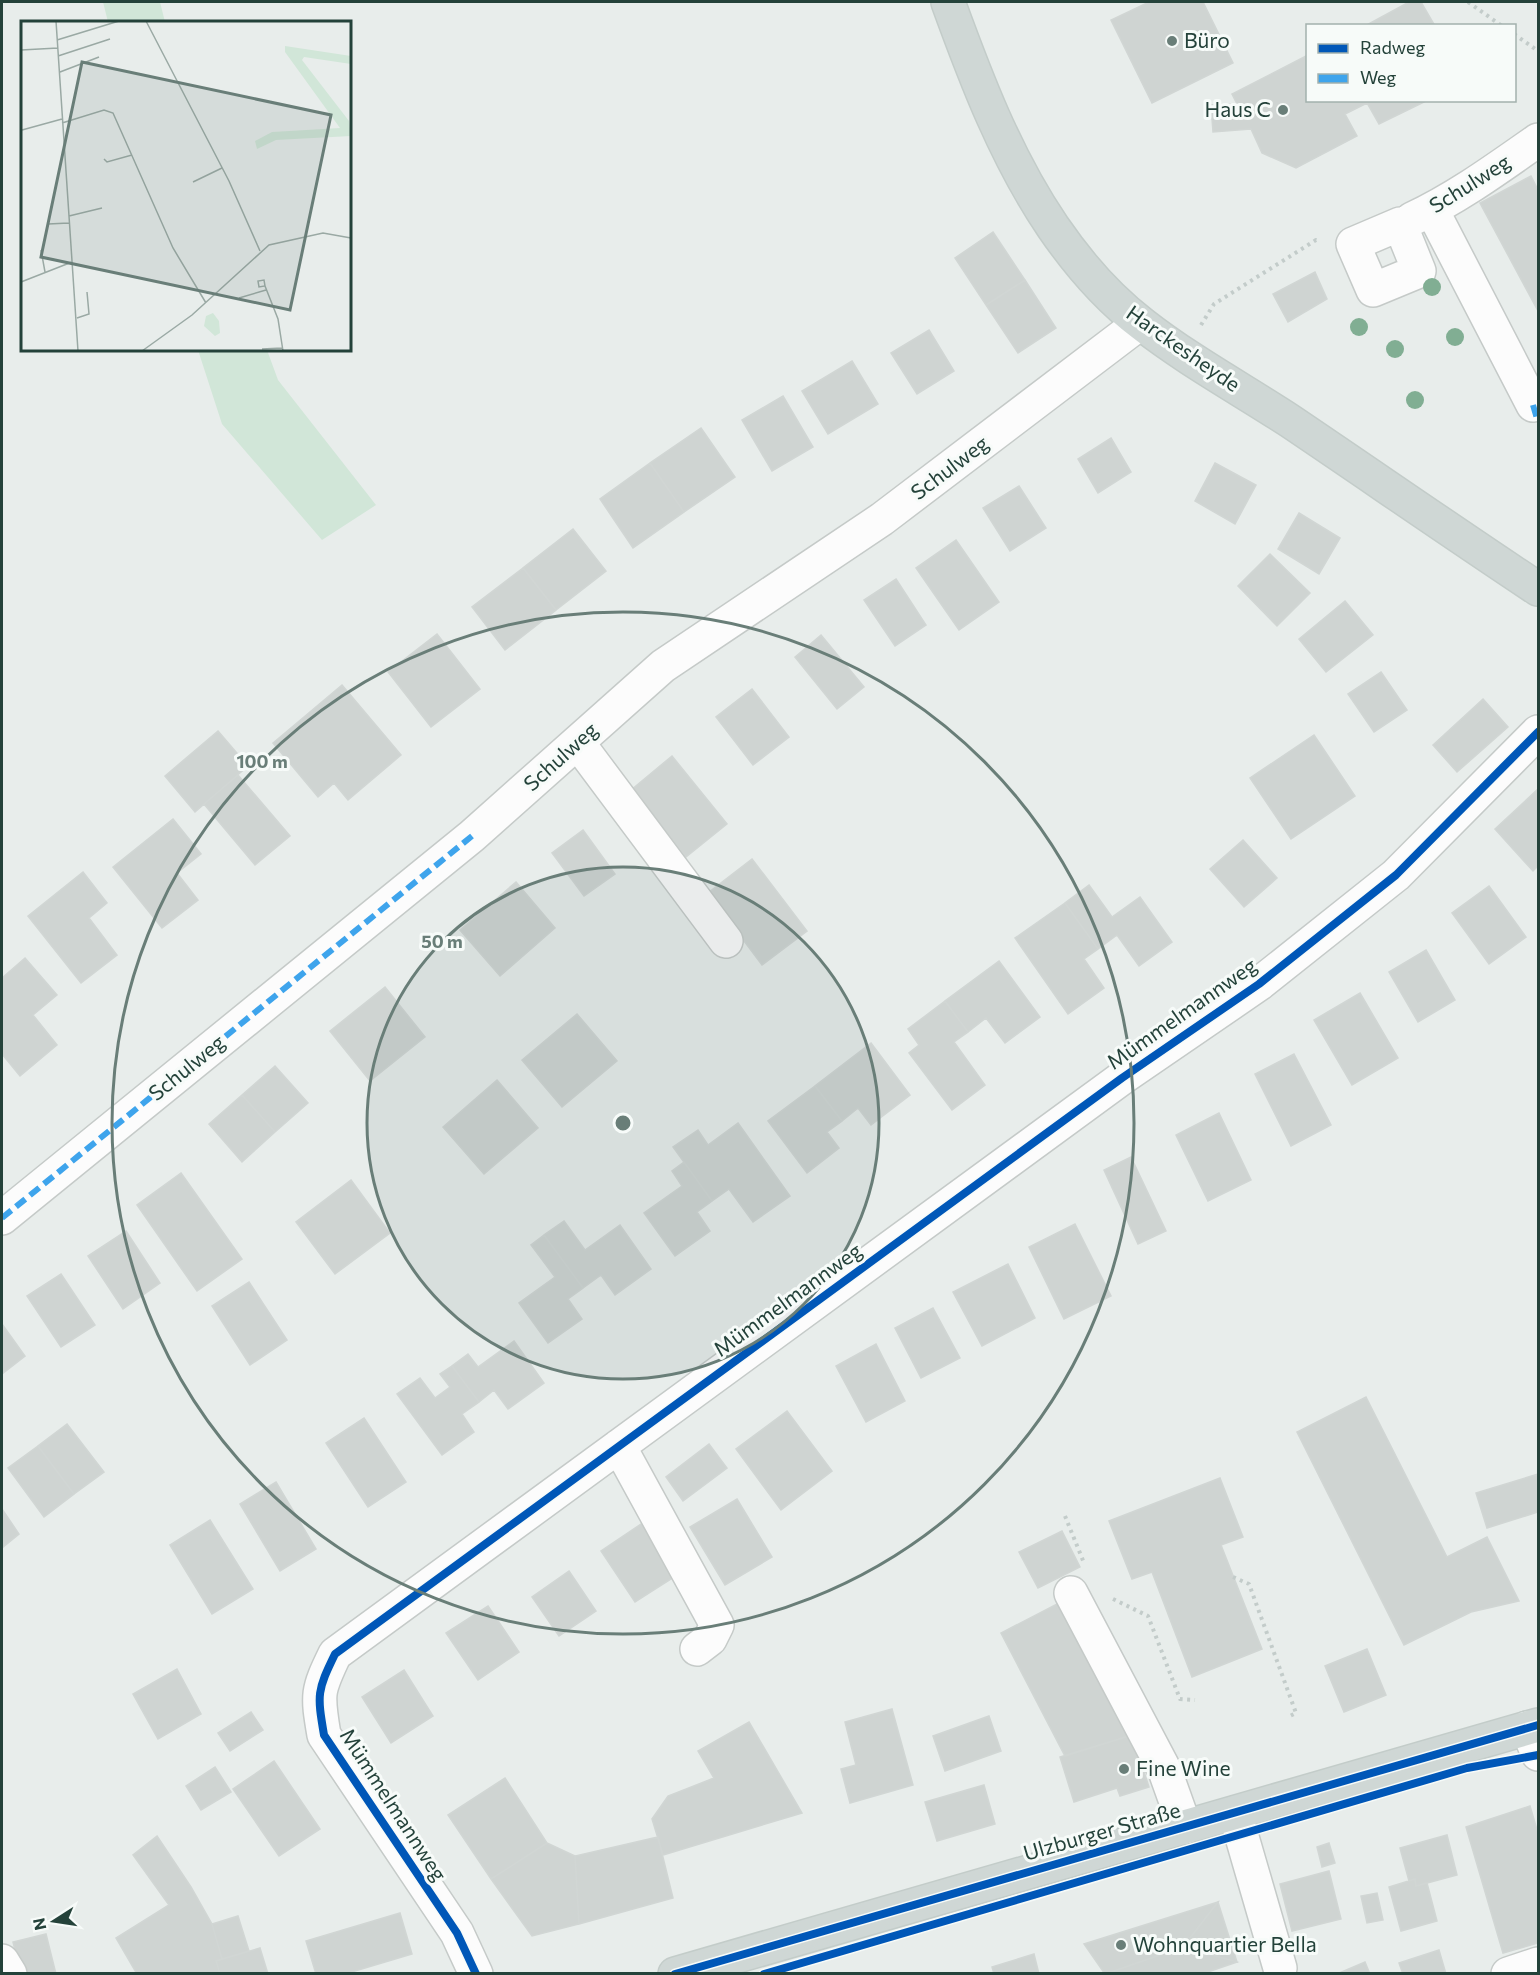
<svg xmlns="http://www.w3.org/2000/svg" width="1540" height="1975" font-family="Commissioner,sans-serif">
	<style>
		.green { fill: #d1e6d8 }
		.building { fill: #cfd4d2; stroke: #d1d6d4; stroke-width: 1.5 }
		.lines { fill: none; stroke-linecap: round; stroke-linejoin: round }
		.minor-casing { stroke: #c5cac8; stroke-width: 36 }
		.major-casing { stroke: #c3ccc9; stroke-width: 36 }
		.path { stroke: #c3ccca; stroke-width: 4; stroke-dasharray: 3 4.5; stroke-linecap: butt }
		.minor { stroke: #fcfcfc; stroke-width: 33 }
		.major { stroke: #cfd7d5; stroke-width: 33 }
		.quiet { stroke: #3ea4ec; stroke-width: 6; stroke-dasharray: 12 6; stroke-linecap: butt }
		.cycleway-casing { stroke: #f7fbf9; stroke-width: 11 }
		.cycleway { stroke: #0057b8; stroke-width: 8 }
		.tree { fill: #81ae93 }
		.ring { fill: none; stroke: #697e78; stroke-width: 3 }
		.poi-dot { fill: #697e78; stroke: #f7fbf9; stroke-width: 2 }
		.labels { text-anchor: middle; stroke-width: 6; stroke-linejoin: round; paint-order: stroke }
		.poi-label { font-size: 21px; fill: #24423a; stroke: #f7fbf9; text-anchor: start }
		.street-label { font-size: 21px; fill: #24423a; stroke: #f7fbf9 }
		.inset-road { fill: none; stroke: #9aa9a4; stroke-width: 1.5 }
		.view { fill: #697e78; fill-opacity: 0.15; stroke: #697e78; stroke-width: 3 }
		.inset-edge { fill: none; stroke: #24423a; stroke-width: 3 }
		.centre { fill: #697e78; stroke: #f7fbf9; stroke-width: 3 }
		.ring-label { font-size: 18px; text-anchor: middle; font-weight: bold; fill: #697e78; stroke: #f7fbf9; stroke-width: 6; stroke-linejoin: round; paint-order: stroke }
	</style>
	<rect width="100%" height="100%" fill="#e8edeb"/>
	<!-- green -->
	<path class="green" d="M103 2H160L165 22H108Z
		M198 350H267L278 380 376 505 322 540 222 424Z"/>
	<!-- building -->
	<path class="building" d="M1149 2H1203L1233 63 1152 103 1111 20Z
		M1409 2H1421L1435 26H1365Z
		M1308 55V100H1428L1379 124 1367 103 1345 114 1357 136 1296 168 1262 153 1251 129 1213 132 1211 105 1237 104 1232 94Z
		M1531 176 1538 190V311L1480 203Z
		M993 232 1025 280 986 305 955 258Z
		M1315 272 1327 299 1288 322 1273 294Z
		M1025 280 1056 328 1018 353 986 305Z
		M929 330 954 371 917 394 891 353Z
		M852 361 878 404 828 434 802 391Z
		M783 396 813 447 772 471 742 420Z
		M701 428 735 477 684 512 650 463Z
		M1111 438 1131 472 1098 493 1078 459Z
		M650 463 684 512 633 548 600 499Z
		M1215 463 1256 485 1235 524 1195 501Z
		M1019 486 1046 528 1010 551 983 508Z
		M1299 513 1340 538 1319 574 1278 549Z
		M573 529 606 571 556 610 523 568Z
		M956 540 999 602 959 630 916 568Z
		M1270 554 1310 593 1277 626 1238 586Z
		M523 568 556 610 505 650 472 607Z
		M896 579 926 625 895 646 864 600Z
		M1345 601 1373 635 1326 672 1299 639Z
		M437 634 480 689 431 727 388 672Z
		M821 635 864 687 837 709 795 657Z
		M1381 672 1407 710 1374 732 1348 694Z
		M342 685 401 755 348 800 334 783 318 797 273 743Z
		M752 689 789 737 753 765 716 717Z
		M1483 699 1508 727 1457 772 1433 745Z
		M218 731 248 766 195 812 165 776Z
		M1314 735 1355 796 1291 839 1250 778Z
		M672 756 727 824 686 857 631 790Z
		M238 775 290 836 255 865 204 804Z
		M1538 789V866L1533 871 1495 829Z
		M173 819 201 854 177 873 198 900 162 928 113 867Z
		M583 830 615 874 584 896 552 853Z
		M1243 840 1277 878 1244 907 1210 869Z
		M752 859 807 931 762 965 708 893Z
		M83 872 107 903 89 918 117 955 81 983 28 916Z
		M516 882 555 928 500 976 460 930Z
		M1089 885 1112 917 1140 897 1172 942 1139 966 1117 935 1098 949 1065 903Z
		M1489 886 1526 937 1489 964 1452 913Z
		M1065 903 1098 949 1084 959 1104 988 1068 1014 1015 938Z
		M1426 950 1455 1000 1418 1022 1389 972Z
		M25 958 57 995 33 1015 57 1045 20 1076 2 1054V978Z
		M999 961 1040 1017 1005 1043 986 1018 968 1032 945 1001Z
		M385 987 425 1037 370 1081 330 1031Z
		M1360 993 1398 1058 1352 1085 1314 1020Z
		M945 1001 968 1032 954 1042 985 1085 952 1110 909 1053 919 1045 908 1029Z
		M577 1014 617 1061 562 1107 522 1060Z
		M871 1043 910 1095 871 1125 858 1108 842 1121 815 1086Z
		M1294 1054 1331 1125 1291 1146 1255 1074Z
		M275 1066 308 1103 275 1132 242 1095Z
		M497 1080 538 1128 484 1174 443 1127Z
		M815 1086 842 1121 827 1132 839 1148 807 1173 768 1121Z
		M242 1095 275 1132 242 1162 209 1124Z
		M1219 1113 1251 1180 1208 1201 1176 1135Z
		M738 1123 790 1196 753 1222 729 1189 712 1201 673 1147 698 1130 708 1145Z
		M1131 1157 1166 1231 1138 1244 1104 1170Z
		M684 1162 712 1201 697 1212 710 1231 675 1256 644 1213 682 1186 672 1171Z
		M181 1173 242 1259 197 1291 137 1205Z
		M351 1180 390 1233 335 1274 296 1222Z
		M564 1221 585 1250 620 1225 651 1269 615 1295 601 1275 583 1288 544 1235Z
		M1075 1224 1111 1296 1064 1319 1029 1247Z
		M126 1231 160 1283 123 1309 88 1256Z
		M544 1235 583 1288 568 1299 582 1319 548 1343 519 1303 555 1277 531 1245Z
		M1008 1264 1035 1318 982 1346 953 1292Z
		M61 1274 95 1325 61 1347 27 1296Z
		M249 1282 287 1340 250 1365 212 1306Z
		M933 1308 960 1358 921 1378 895 1328Z
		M2 1324 25 1356 2 1374Z
		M514 1341 544 1383 508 1409 494 1390 479 1402 452 1366 468 1354 478 1367Z
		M876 1344 905 1401 866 1422 836 1366Z
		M452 1366 479 1402 462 1414 474 1432 442 1455 397 1394 420 1378 435 1398 450 1387 440 1374Z
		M1366 1397 1447 1557 1487 1537 1519 1601 1471 1612 1404 1645 1297 1432Z
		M787 1411 832 1471 781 1510 736 1449Z
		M364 1418 406 1482 368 1507 326 1443Z
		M67 1424 104 1472 74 1494 38 1446Z
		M709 1444 727 1468 683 1501 666 1477Z
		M38 1446 74 1494 44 1517 8 1468Z
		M1538 1474V1512L1487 1528 1476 1493Z
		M1220 1478 1243 1537 1221 1545 1262 1649 1192 1677 1152 1572 1132 1579 1109 1521Z
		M276 1482 316 1549 280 1571 240 1504Z
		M737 1499 772 1557 725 1585 690 1527Z
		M2 1509 19 1534 2 1548Z
		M650 1518 685 1570 635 1602 601 1551Z
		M210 1520 253 1589 212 1614 170 1545Z
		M1062 1531 1080 1567 1038 1588 1019 1552Z
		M569 1571 596 1611 559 1636 532 1597Z
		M1059 1603 1129 1736 1065 1756 1001 1633Z
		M488 1606 519 1652 478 1680 446 1633Z
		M1367 1649 1386 1695 1344 1712 1325 1666Z
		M177 1669 201 1714 158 1739 133 1694Z
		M404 1670 433 1716 391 1743 362 1697Z
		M892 1709 913 1785 850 1803 841 1769 856 1765 845 1722Z
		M251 1712 263 1730 230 1751 218 1733Z
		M989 1716 1001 1751 945 1771 933 1736Z
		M749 1722 802 1813 663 1855 652 1819 668 1796 714 1778 698 1751Z
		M1132 1735 1149 1787 1120 1796 1117 1788 1074 1802 1060 1757Z
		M274 1761 320 1829 279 1856 233 1789Z
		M215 1767 231 1792 201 1810 186 1786Z
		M505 1778 547 1843 491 1879 448 1815Z
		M984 1785 995 1824 937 1841 925 1802Z
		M1530 1806 1538 1833V1943L1503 1953 1466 1827Z
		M1447 1835 1457 1875 1416 1886 1415 1879 1409 1881 1400 1848Z
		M157 1836 191 1887 212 1924 222 1959 216 1961 220 1974H137L116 1938 169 1905 133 1855Z
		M658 1837 673 1898 579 1924 575 1856Z
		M547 1843 575 1856 579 1924 532 1936 491 1879Z
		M1329 1843 1335 1863 1322 1867 1317 1847Z
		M1329 1871 1341 1919 1292 1931 1280 1884Z
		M1415 1879 1416 1886 1427 1883 1437 1921 1401 1931 1389 1887Z
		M1377 1893 1383 1920 1367 1923 1361 1896Z
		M1218 1902 1183 1947 1105 1974 1084 1944Z
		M1218 1902 1237 1962 1183 1947Z
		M400 1913 412 1954 345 1974H316L306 1941Z
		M238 1916 249 1951 222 1959 212 1924Z
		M46 1934 56 1974H21L13 1942Z
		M1183 1947 1237 1962 1202 1974H1105Z
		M260 1948 268 1974H220L216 1961Z
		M1439 1950 1446 1974H1403L1399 1963Z
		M1034 1954 1039 1974H994L992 1967Z
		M1365 1962 1370 1974H1337Z"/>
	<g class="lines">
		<!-- minor casing -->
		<g class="minor-casing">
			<path id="minor" d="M1432 210 1533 405
				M1412 219C1457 198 1498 168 1538 140
				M1400 224 1419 271 1373 290 1353 244Z
				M578 743 726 941
				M2 1218 472 836 663 666 882 519 1140 323
				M619 1446 717 1625 710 1639 697 1649
				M1071 1593 1165 1771 1185 1827
				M1527 1728 1538 1754
				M1235 1813 1280 1968
				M2 1961 10 1974
				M476 1974 457 1933 324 1735C317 1694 317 1691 335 1654L1122 1078 1259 984 1396 875 1538 732
				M1508 1974 1538 1964"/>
		</g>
		<!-- major casing -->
		<g class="major-casing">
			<path id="major" d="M948 2C976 79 1006 158 1053 227 1077 262 1108 298 1142 324 1188 360 1241 389 1290 421 1373 477 1455 534 1538 589
				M675 1974 1538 1725"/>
		</g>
		<!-- path -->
		<path class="path" d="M1468 2 1502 26
			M1514 34 1538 51
			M1201 325 1214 304 1316 240 1320 241
			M1065 1516 1084 1563
			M1233 1577 1249 1584 1296 1713 1290 1716
			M1113 1599 1148 1616 1180 1699 1195 1700"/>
		<!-- minor -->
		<use href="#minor" class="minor"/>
		<!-- major -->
		<use href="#major" class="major"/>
		<!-- quiet -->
		<path class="quiet" d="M1533 405 1538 422
			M2 1218 472 836"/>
		<!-- cycleway casing -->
		<g class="cycleway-casing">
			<path id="cycleway" d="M476 1974 457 1933 324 1735C317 1694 317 1691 335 1654L1122 1078 1259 984 1396 875 1538 732
				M675 1974 1538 1725
				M764 1974 1467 1768 1538 1755"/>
		</g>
		<!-- cycleway -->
		<use href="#cycleway" class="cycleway"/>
	</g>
	<!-- trees -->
	<g class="tree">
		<circle cx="1432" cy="287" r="9"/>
		<circle cx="1359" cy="327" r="9"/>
		<circle cx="1455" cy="337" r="9"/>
		<circle cx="1395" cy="349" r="9"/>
		<circle cx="1415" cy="400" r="9"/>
	</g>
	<!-- distance rings -->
	<circle cx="623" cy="1123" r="256" fill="#697e78" fill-opacity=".12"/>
	<g class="ring">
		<circle cx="623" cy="1123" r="256"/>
		<circle cx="623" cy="1123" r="511"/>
	</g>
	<!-- markers -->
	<g class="poi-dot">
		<circle cx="1172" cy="41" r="6"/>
		<circle cx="1283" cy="110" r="6"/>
		<circle cx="1124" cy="1769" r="6"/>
		<circle cx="1121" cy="1945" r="6"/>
	</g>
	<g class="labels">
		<!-- poi labels -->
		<g class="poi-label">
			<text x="1184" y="48">Büro</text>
			<text x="1271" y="117" text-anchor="end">Haus C</text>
			<text x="1136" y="1776">Fine Wine</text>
			<text x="1133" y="1952">Wohnquartier Bella</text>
		</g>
		<!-- street labels -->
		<g class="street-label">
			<text transform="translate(1470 184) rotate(-32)" y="7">Schulweg</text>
			<text transform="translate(1183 349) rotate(35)" y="7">Harckesheyde</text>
			<text transform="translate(950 468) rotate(-37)" y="7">Schulweg</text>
			<text transform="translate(561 757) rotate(-42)" y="7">Schulweg</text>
			<text transform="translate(1182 1014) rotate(-35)" y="7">Mümmelmannweg</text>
			<text transform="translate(187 1068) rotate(-39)" y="7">Schulweg</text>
			<text transform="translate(788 1300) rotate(-36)" y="7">Mümmelmannweg</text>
			<text transform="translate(393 1805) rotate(57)" y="7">Mümmelmannweg</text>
			<text transform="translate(1102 1832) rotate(-16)" y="7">Ulzburger Straße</text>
		</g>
	</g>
	<!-- overview -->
	<g transform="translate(21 21)">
		<rect width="330" height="330" fill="#e8edeb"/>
		<path d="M264 25 330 35V43L283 36 281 39 328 100 330 115 255 119 236 128 234 120 251 111 319 107 264 31ZM192 292 198 300 199 312 194 315 183 305 185 295Z" fill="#d1e6d8"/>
		<path class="inset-road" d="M35 0 57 330M125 0 208 160 239 230M36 19 98 0M0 29 37 27M37 35 89 18M39 51 78 36M41 102 83 89 92 92 152 227 185 282M1 109 41 98M83 138 86 141 111 134M172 161 201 147M48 195 81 187M27 203 48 202M20 229 24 251M243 259 244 265 238 266 237 260ZM0 261 51 241M244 265 257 298 262 330M218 277 245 269M56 297 68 293 66 271M241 328 261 327M121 330 171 294 248 224 302 212 330 217"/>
		<path class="view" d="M61 41 310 94 269 289 20 236Z"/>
		<rect width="330" height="330" class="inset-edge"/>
	</g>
	<circle cx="623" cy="1123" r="9" class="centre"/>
	<g class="ring-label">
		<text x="262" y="768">100 m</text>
		<text x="442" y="948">50 m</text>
	</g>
	<!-- border -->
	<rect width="1540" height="1975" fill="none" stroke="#24423a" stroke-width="6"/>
	<!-- legend -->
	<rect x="1306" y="24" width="210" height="78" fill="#f7fbf9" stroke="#a3b1ad" stroke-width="1.5"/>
	<rect x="1318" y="44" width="30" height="9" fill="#0057b8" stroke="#a3b1ad" stroke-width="1.5"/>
	<text x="1360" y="54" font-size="18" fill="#24423a">Radweg</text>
	<rect x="1318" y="74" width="30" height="9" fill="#3ea4ec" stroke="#a3b1ad" stroke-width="1.5"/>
	<text x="1360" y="84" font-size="18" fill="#24423a">Weg</text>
	<!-- north arrow -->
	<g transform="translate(54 1921) rotate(258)" stroke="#f7fbf9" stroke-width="4.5" paint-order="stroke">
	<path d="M0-4.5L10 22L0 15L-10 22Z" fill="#24423a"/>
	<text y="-9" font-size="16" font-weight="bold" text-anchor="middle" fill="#24423a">N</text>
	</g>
</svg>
